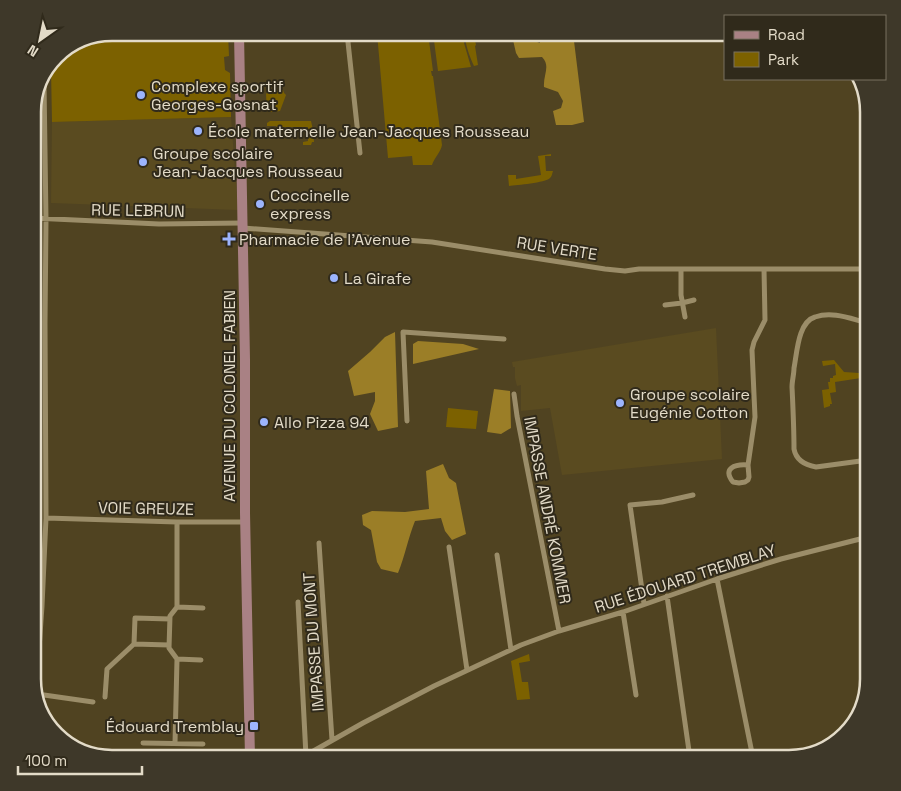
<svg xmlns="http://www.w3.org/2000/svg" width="901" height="791" font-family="'Space Grotesk',sans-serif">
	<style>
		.built { fill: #5a4b20 }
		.green { fill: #7c6100 }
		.forest { fill: #9b7e27 }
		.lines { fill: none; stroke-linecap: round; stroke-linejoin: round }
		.street { stroke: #9b8d69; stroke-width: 5 }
		.secondary { stroke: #a98184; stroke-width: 10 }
		.poi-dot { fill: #9cb4fd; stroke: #302a1b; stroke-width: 2 }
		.labels { text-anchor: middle; stroke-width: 4; stroke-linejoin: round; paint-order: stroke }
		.poi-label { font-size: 16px; fill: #e3dbc8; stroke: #302a1b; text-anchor: start }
		.street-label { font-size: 16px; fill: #e3dbc8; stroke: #302a1b }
		.rim { fill: none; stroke: #e3dbc8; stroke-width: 2.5 }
	</style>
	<rect width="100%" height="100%" fill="#504321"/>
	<!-- built -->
	<path class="built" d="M231 117 238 210 51 203 52 122Z
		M716 328 722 459 562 475 550 408 521 411V385L517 386 515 378V367H513L512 362Z"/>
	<!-- green -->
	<path class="green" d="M112 33H228L229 56 224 57 225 70 230 73 231 117 52 122 51 69 59 52Z
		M377 33H428L433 71H431L432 76H433L442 145C441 152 434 158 432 165H413L412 156 388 158Z
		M433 33H463L464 43 471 67 438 71Z
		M465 33H473L474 39 475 40 476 45 475 46 478 65 474 66C469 55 465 44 465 33Z
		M277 90H283L284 93 286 95 280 111 274 112H267L266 94 268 92H277Z
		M39 93 41 214 33 213V107Z
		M270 121H311L313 130 314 142H312L311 145H303V142L308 141V127H277L276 126H267V123Z
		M551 154V156H545L546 171H553C552 174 552 176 550 178 545 183 517 185 509 186L508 175H516V179L541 175 538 156Z
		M834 360 844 372 859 373 861 378 835 382 836 392 830 393 832 404H830V406L824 408 822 390 829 389 828 382H830V378H833V376L836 375 835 364 823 366 822 361Z
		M448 408 478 411 476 429 446 427Z
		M529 654 530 661 519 663 522 682H528L530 699 517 700 511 661Z"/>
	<!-- forest -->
	<path class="forest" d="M538 33H573L584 122 572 125H556L553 111 561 108 563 101 558 92 544 87C543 75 551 66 542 57L519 58 516 53 513 40 518 35 540 43Z
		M395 332 398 427 378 431 370 414 375 401V392L354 396 348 371 370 352 385 337Z
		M418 341 463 344 479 349 413 364V344Z
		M494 389 510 391 511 428 501 434 487 432Z
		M443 464 449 478 456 483 466 534 452 540 445 531 441 518 415 521C408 538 405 556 398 573L381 569 377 562 371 530 363 525 362 515 372 511 405 512 429 509 426 471Z"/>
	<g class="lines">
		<!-- street -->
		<path class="street" d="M347 33 360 153
			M33 218 159 224 242 223
			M243 228 432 242 605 269 625 271 639 269H868
			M681 269V295L685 317
			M665 305 682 303 694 300
			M514 394 517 416 559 631
			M407 421 403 332 504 339
			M868 460 816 467C805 465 796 460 794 449 794 428 793 408 792 387 792 381 794 374 794 368 797 353 798 322 815 317 833 311 851 319 868 323
			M748 465C735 464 722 468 733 482L739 483 745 482 748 480 749 477 748 465 755 417 752 350 754 342 765 320 764 269
			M46 518 177 522H245
			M319 543 332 740
			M449 547 467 670
			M497 555 511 650
			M717 579 753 758
			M667 596 690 758
			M298 602 306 756
			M644 604 630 505 662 502 693 495
			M33 605 42 606
			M177 607 203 608
			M623 612 636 695
			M169 645 134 644 135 618 170 619
			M177 659 201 660
			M36 692 42 606 46 518 45 323 46 220 44 83
			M37 694 93 702
			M105 697 107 669 134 644
			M143 743 203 744
			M175 743 177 659 169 648 170 616 177 607V522
			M301 758 363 723 434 686 521 645 559 631 623 612 717 579 781 559 868 537"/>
		<!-- secondary -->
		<path class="secondary" d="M239 33 245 359V513L250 758"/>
	</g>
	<!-- markers -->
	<g class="poi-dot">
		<circle cx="141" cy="95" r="5"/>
		<circle cx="198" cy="131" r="5"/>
		<circle cx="143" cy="162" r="5"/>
		<circle cx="260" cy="204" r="5"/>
		<path d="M226.5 231.5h5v5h5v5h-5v5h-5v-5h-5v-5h5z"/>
		<circle cx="334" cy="278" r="5"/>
		<circle cx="620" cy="403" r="5"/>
		<circle cx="264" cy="422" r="5"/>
		<rect x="249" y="721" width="10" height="10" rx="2.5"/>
	</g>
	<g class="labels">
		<!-- poi labels -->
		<g class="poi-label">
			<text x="151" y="92">Complexe sportif<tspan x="151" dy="18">Georges-Gosnat</tspan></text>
			<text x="208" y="137">École maternelle Jean-Jacques Rousseau</text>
			<text x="153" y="159">Groupe scolaire<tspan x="153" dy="18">Jean-Jacques Rousseau</tspan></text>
			<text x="270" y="201">Coccinelle<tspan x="270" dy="18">express</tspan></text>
			<text x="239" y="245">Pharmacie de l'Avenue</text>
			<text x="344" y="284">La Girafe</text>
			<text x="630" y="400">Groupe scolaire<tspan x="630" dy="18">Eugénie Cotton</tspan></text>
			<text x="274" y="428">Allo Pizza 94</text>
			<text x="244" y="732" text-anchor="end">Édouard Tremblay</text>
		</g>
		<!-- street labels -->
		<g class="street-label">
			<text transform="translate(138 210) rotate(1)" y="6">RUE LEBRUN</text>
			<text transform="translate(557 248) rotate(9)" y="6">RUE VERTE</text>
			<text transform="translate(229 396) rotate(-90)" y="6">AVENUE DU COLONEL FABIEN</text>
			<text transform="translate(146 508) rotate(1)" y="6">VOIE GREUZE</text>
			<text transform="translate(548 510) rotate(79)" y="6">IMPASSE ANDRÉ KOMMER</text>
			<text transform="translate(685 578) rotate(-18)" y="6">RUE ÉDOUARD TREMBLAY</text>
			<text transform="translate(313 642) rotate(-94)" y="6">IMPASSE DU MONT</text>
		</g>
	</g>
	<!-- crop -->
	<path d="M0 0H901V791H0ZM112 41H789A71 71 0 0 1 860 112V679A71 71 0 0 1 789 750H112A71 71 0 0 1 41 679V112A71 71 0 0 1 112 41Z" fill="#3e3829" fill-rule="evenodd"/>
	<path class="rim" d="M112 41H789A71 71 0 0 1 860 112V679A71 71 0 0 1 789 750H112A71 71 0 0 1 41 679V112A71 71 0 0 1 112 41Z"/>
	<!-- legend -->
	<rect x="724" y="15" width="162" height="65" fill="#302a1b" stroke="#787160"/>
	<rect x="734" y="31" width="25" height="8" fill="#a98184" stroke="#787160"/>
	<text x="768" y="40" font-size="15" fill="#e3dbc8">Road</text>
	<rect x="734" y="52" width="25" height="15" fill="#7c6100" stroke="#787160"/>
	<text x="768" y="65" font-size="15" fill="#e3dbc8">Park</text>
	<!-- north arrow -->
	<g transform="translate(40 40) rotate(213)" stroke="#302a1b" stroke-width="4" paint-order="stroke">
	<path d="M0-4L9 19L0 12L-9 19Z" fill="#e3dbc8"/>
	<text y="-8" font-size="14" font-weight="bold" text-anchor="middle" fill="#e3dbc8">N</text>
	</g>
	<!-- scale -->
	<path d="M18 766v8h124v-8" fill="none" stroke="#e3dbc8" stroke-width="2.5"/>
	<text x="25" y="766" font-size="15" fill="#e3dbc8" stroke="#302a1b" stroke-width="4" paint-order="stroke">100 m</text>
</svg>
